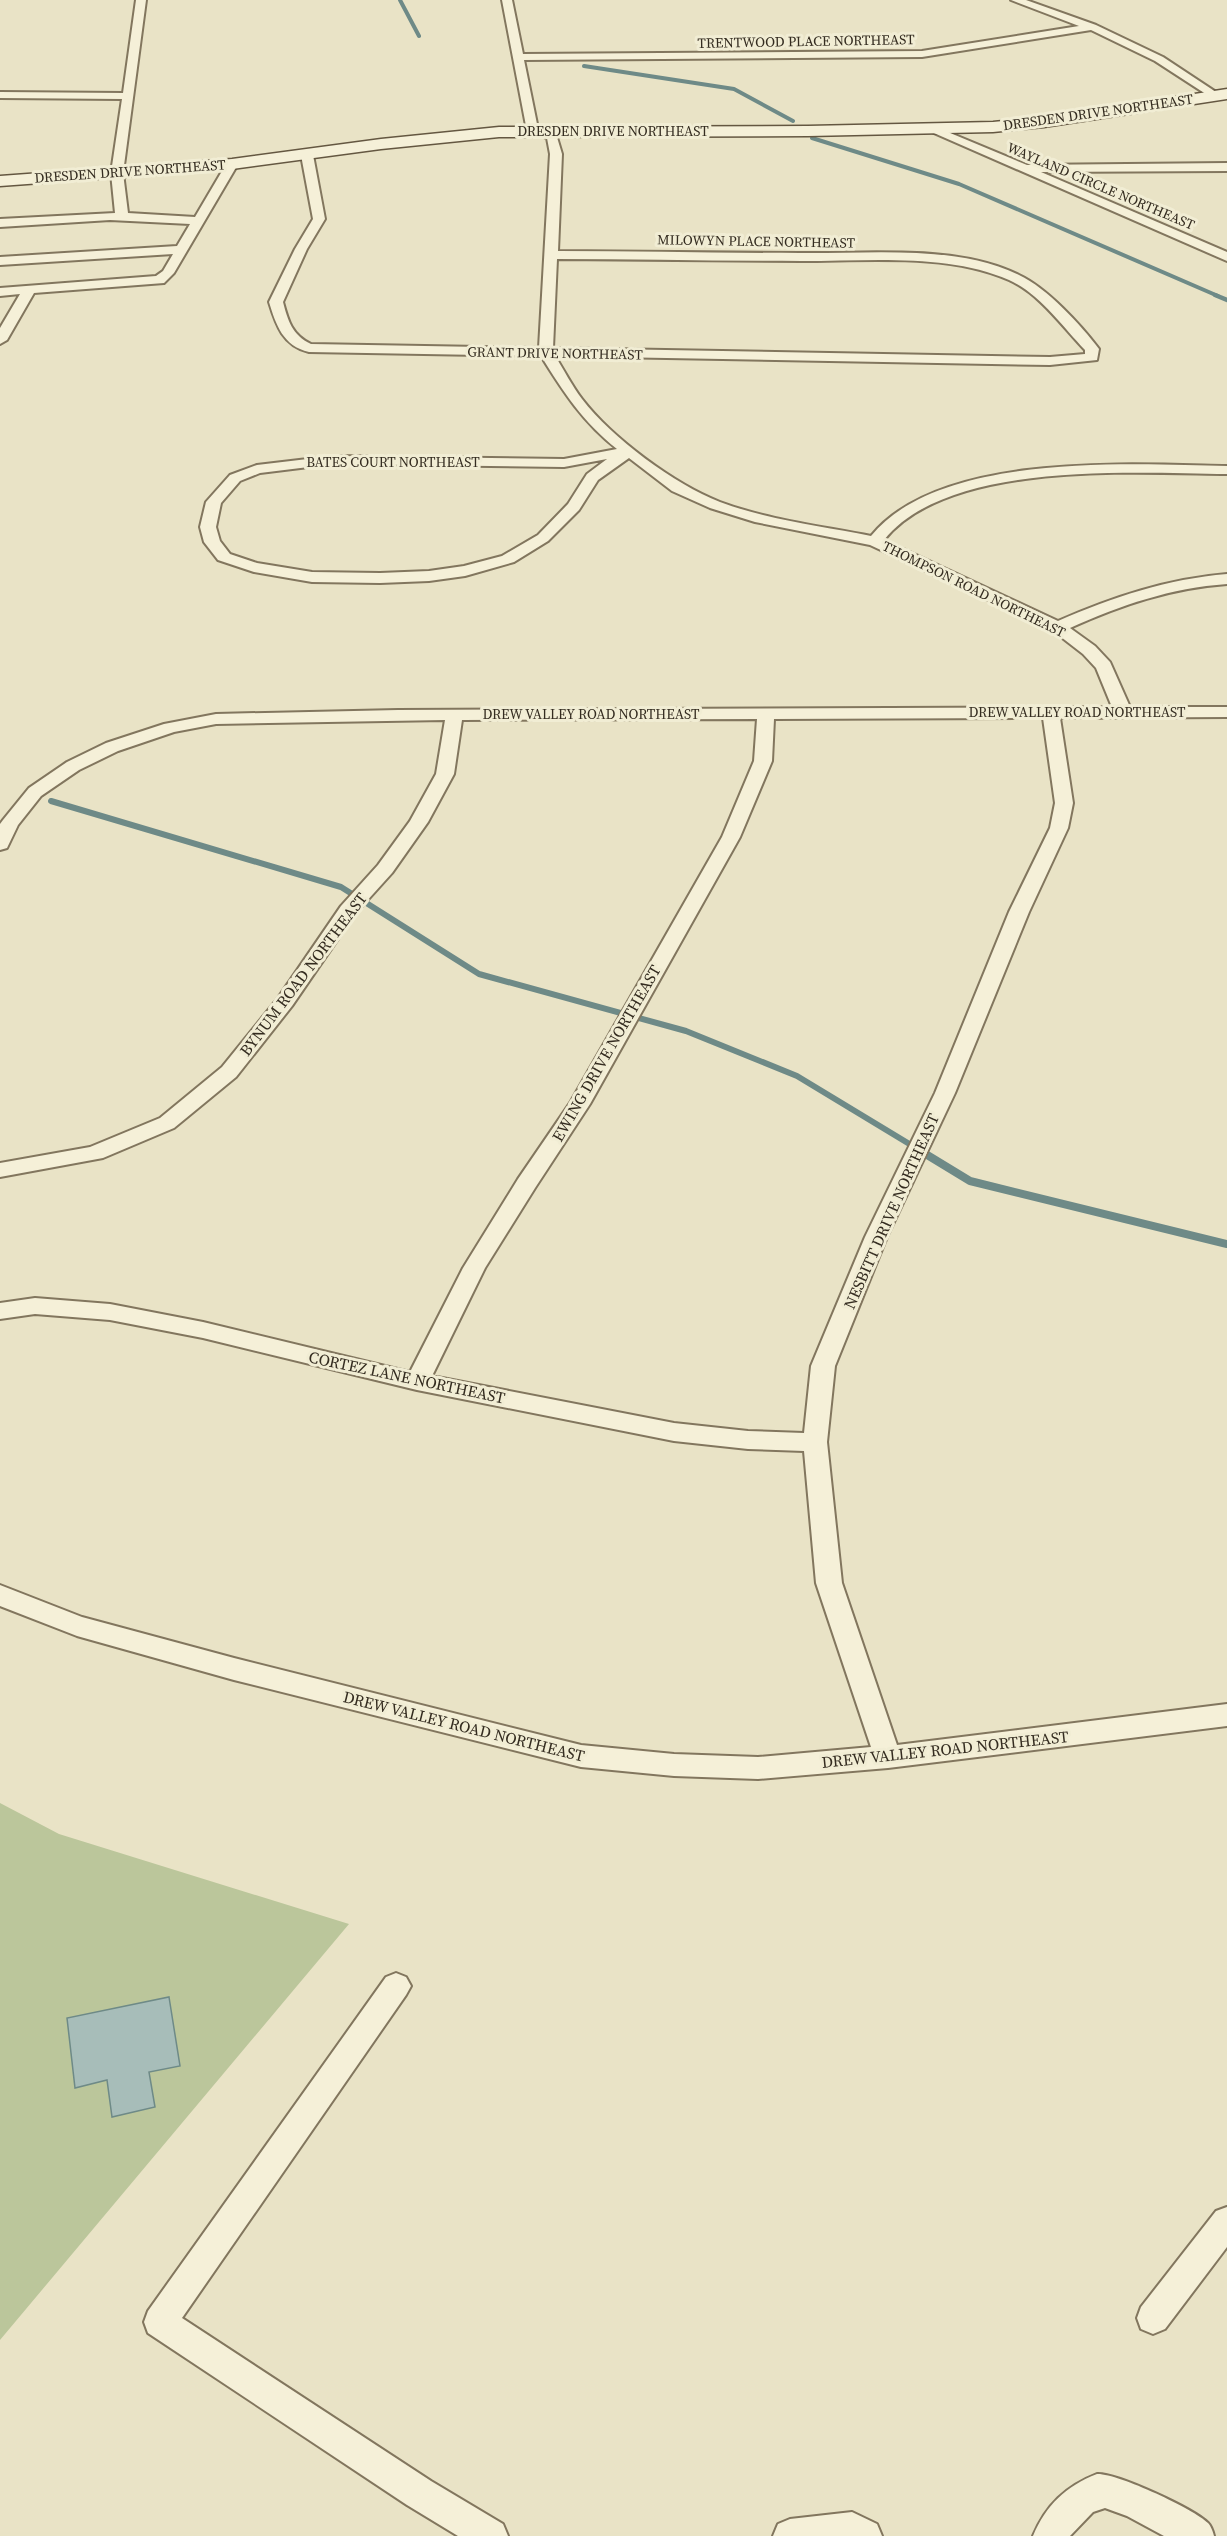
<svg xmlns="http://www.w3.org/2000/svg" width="1227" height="2536" font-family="'Source Serif 4',serif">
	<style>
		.green { fill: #bbc69b }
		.water { fill: #a7bdb9; stroke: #6e8a87; stroke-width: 1.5 }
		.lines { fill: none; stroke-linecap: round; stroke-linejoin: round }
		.stream-far3 { stroke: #6e8a87; stroke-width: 4 }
		.stream-far2 { stroke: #6e8a87; stroke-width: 4.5 }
		.stream-far1 { stroke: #6e8a87; stroke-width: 6 }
		.stream { stroke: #6e8a87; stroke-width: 8 }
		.street-casing { stroke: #82765e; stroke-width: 4 }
		.secondary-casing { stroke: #645741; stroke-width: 3 }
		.street { fill: #f5f0d8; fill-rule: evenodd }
		.secondary { fill: #f5f0d8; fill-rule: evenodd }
		.labels { text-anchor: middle; stroke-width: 6; stroke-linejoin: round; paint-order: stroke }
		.far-street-label { font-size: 14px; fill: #342c20; stroke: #f1edd4 }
		.street-label { font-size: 16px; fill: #342c20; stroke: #f1edd4 }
	</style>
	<rect width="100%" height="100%" fill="#e9e3c6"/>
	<!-- green -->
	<path class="green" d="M0 1803 59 1834 349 1924 0 2340Z"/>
	<!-- water -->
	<path class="water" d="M169 1997 180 2066 149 2072 155 2107 112 2117 107 2080 75 2088 67 2018Z"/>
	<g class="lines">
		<!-- stream-far3 -->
		<path class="stream-far3" d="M400 0 419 36
			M584 66 734 89 793 121
			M812 138 959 184 1218 296"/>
		<!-- stream-far2 -->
		<path class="stream-far2" d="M1215 295 1227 300"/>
		<!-- stream-far1 -->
		<path class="stream-far1" d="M51 801 341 887 479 974 686 1031 797 1076 921 1151"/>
		<!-- stream -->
		<path class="stream" d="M919 1150 970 1181 1227 1244"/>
		<!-- street casing -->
		<g class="street-casing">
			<path id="street" d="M136 0H146L123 173 128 213 195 217 228 161 232 160 238 164 174 273 164 283 34 293 7 340 0 344V328L20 294 0 296V288L156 276 163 271 173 254 0 265V257L177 246 190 224 110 220 0 227V219L115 213 111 173 122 99 0 98V92L123 93Z
				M502 0H512L523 54 922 51 1079 26 1011 0H1026L1096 25 1163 57 1222 96 1220 98H1212L1155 61 1091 30 922 57 524 60 538 129 556 134 562 154 558 251C638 251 718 253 799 253 867 254 957 244 1019 275 1047 288 1081 325 1099 349L1097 360 1050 365 555 356C564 370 572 386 582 399 612 438 674 484 720 502 768 520 821 526 871 536 939 452 1129 464 1227 466V474C1134 473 948 460 884 540L1058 621C1113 597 1167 579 1227 574V584C1171 588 1121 605 1070 628L1095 646 1110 662 1130 707H1227V717L1060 718 1073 803 1068 828 1029 912 955 1093 887 1237 835 1366 827 1442 842 1583 897 1745 1227 1704V1726L888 1768 758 1779 674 1776 581 1767 234 1680 77 1636 0 1606V1585L82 1617 234 1658 581 1745 674 1754 758 1757 871 1747 816 1583 804 1451 748 1449 674 1441 417 1390 203 1338 110 1320 35 1314 0 1319V1303L35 1298 110 1304 203 1322 410 1372 463 1268 518 1179 570 1103 722 837 754 761 757 719 462 720 454 774 428 822 392 873 355 914 292 1006 236 1077 174 1128 103 1158 0 1177V1163L90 1147 160 1118 222 1067 278 998 341 906 378 865 410 821 436 774 445 720 216 724 174 732 118 751 79 770 41 796 18 825 7 848 0 850V824L3 820 29 788 67 762 106 743 164 724 216 714 398 710 1112 707 1096 668 1083 654 1052 630 870 545 755 522 710 508 672 491 629 458 598 480 579 510 548 541 514 562 465 576 429 581 380 583 312 582 254 572 218 560 204 542 200 527 206 502 230 475 257 465 333 456 564 459 617 449C583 422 564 393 541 356L309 352C283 346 276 325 269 302L295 249 313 219 301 155 307 151 313 155 325 219 307 249 283 302C288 321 292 335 311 344L539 348 550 154 547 138 527 131ZM557 259C639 259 721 261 802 261 867 261 949 253 1009 280 1040 294 1062 326 1085 350V354L1050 357 553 348ZM607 459 587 474 568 504 538 535 502 556 464 566 429 571 380 573 312 572 257 563 230 554 220 541 216 527 221 503 240 481 260 473 333 464 564 467ZM1043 718 1055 803 1050 828 1009 912 935 1093 865 1237 811 1366 804 1433 748 1431 674 1423 432 1376 485 1268 535 1188 590 1104 740 837 772 761 774 719Z
				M931 125 1027 165 1227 163V171L1041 172 1227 252V261L927 130 925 128Z
				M396 1973 406 1977 411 1986 406 1995 182 2318 431 2481 503 2524 508 2536H458L407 2505 148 2333 144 2322 148 2311 386 1977Z
				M1227 2207V2247L1165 2329 1153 2334 1141 2329 1137 2318 1141 2307 1216 2211Z
				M1097 2474C1117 2473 1194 2509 1208 2523 1211 2526 1213 2532 1214 2536H1164L1127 2516 1105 2508 1093 2512 1070 2536H1033C1046 2505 1066 2486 1097 2474Z
				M852 2512 877 2524 882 2536H773L778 2524 790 2519Z"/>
		</g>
		<!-- secondary casing -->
		<g class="secondary-casing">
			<path id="secondary" d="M1227 89V99L1044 127 993 132 808 136 499 137 381 149 232 169 0 186V176L232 159 381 139 499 127 808 126 993 122 1044 117Z"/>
		</g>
		<!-- street -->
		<use href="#street" class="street"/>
		<!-- secondary -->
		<use href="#secondary" class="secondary"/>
	</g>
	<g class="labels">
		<!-- far-street labels -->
		<g class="far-street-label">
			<text transform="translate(806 41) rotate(-1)" y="5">TRENTWOOD PLACE NORTHEAST</text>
			<text transform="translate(1098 112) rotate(-8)" y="5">DRESDEN DRIVE NORTHEAST</text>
			<text x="613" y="136">DRESDEN DRIVE NORTHEAST</text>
			<text transform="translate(130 171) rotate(-4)" y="5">DRESDEN DRIVE NORTHEAST</text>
			<text transform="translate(1101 186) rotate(23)" y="5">WAYLAND CIRCLE NORTHEAST</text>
			<text transform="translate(756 241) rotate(1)" y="5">MILOWYN PLACE NORTHEAST</text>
			<text transform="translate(555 353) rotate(1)" y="5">GRANT DRIVE NORTHEAST</text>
			<text x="393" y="467">BATES COURT NORTHEAST</text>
			<text transform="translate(974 589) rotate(26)" y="5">THOMPSON ROAD NORTHEAST</text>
			<text x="1077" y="717">DREW VALLEY ROAD NORTHEAST</text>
			<text x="591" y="719">DREW VALLEY ROAD NORTHEAST</text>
		</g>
		<!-- street labels -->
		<g class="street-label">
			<text transform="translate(303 974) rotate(-53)" y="6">BYNUM ROAD NORTHEAST</text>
			<text transform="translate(606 1053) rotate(-60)" y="6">EWING DRIVE NORTHEAST</text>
			<text transform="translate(891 1211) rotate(-66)" y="6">NESBITT DRIVE NORTHEAST</text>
			<text transform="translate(407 1377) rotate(12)" y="6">CORTEZ LANE NORTHEAST</text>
			<text transform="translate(464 1726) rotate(14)" y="6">DREW VALLEY ROAD NORTHEAST</text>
			<text transform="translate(945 1749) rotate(-6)" y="6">DREW VALLEY ROAD NORTHEAST</text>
		</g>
	</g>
</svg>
